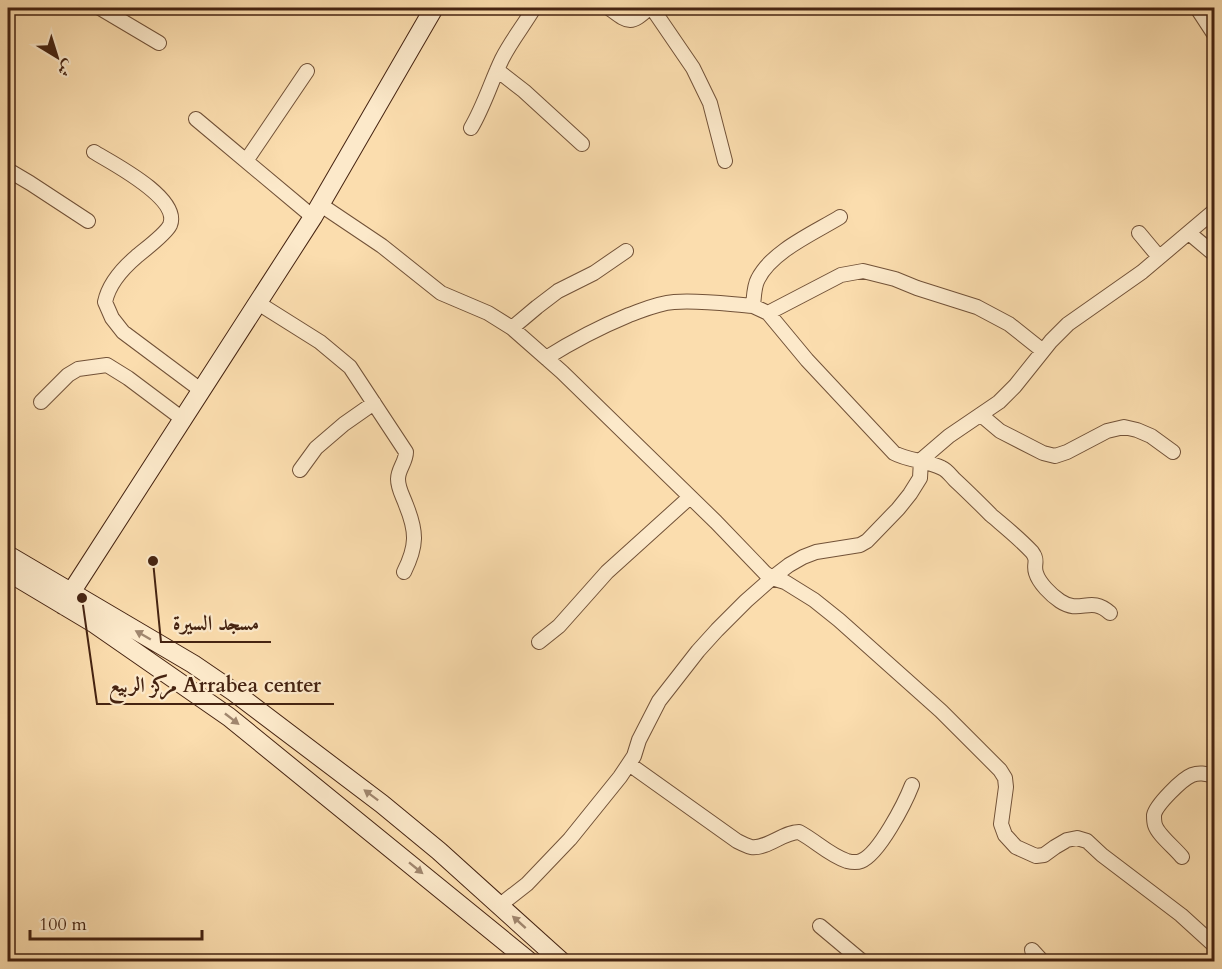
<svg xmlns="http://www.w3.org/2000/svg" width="1222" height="969" font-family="Cardo,Amiri,serif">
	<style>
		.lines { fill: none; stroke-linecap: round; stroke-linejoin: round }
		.street-casing { stroke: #725238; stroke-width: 16 }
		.secondary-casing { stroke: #452311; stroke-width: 20 }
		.street { stroke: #fce9ca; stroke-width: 14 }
		.secondary { stroke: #fce9ca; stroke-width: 18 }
		.oneway { fill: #a0866e }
		.leader { fill: none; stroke: #452311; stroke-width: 2 }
		.callout-dot { fill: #452311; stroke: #fce9ca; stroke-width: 2 }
		.callout-label { font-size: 21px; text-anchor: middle; font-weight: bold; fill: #452311; stroke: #fce9ca; stroke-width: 4.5; stroke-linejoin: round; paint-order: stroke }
	</style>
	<rect width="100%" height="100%" fill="#fbddae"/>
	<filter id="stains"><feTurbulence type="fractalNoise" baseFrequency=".00333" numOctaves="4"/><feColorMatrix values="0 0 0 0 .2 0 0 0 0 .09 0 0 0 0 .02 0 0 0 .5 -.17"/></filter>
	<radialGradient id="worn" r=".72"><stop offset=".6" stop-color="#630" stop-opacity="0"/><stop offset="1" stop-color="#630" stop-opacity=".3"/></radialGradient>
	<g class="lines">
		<!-- street casing -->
		<g class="street-casing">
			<path id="street" d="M100 8 159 43
				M609 8C628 22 630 26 649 8
				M652 8 693 68 710 103 725 161
				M1197 8 1214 34
				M497 70 524 91 582 144
				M196 119 313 217
				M471 128C484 106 491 82 502 59 511 41 524 25 534 8
				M94 152C112 163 181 198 170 225 166 234 144 250 136 257 122 269 109 283 105 302L112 318 123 332 202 391
				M246 161 307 71
				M8 170 30 183 88 221
				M321 205 382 246 441 293 488 313 512 328 562 372 716 522 765 573 772 578 785 582 814 600 839 620 941 711 1000 770 1005 778 1006 787 1001 824 1005 835 1016 847 1036 856 1044 855 1055 847 1067 840 1077 838 1087 841 1102 855 1181 915 1214 945
				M1139 233 1159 257
				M1189 233 1214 254
				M258 303 320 342 350 367 406 452C406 462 398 469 398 479 398 489 403 496 406 505 417 532 417 546 404 572
				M753 306C754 297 754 286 758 279 772 251 814 233 840 217
				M768 313 841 275 863 271 895 279 917 288 977 307 1009 324 1043 351
				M512 328 537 307 558 291 594 273 626 251
				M546 358C573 341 600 327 629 315 643 310 658 303 674 302 700 300 727 304 753 306L768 313 807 360 894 453C909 461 926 460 942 468 947 470 951 476 955 480 967 491 979 503 991 515 1005 527 1019 538 1032 552 1039 561 1033 564 1036 573 1039 583 1051 595 1060 601 1081 615 1090 595 1110 613
				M41 402 68 375 78 369 107 365 128 378 184 420
				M981 415 1000 431 1043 453 1055 456 1067 452 1107 431 1124 427 1137 430 1151 436 1173 452
				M300 470 316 448 344 424 374 403
				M539 642 559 626 607 572 690 497
				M629 764 737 841C741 843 747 846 751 847 768 849 783 832 799 832 816 841 829 855 847 861 851 862 856 863 861 861 879 854 905 803 912 785
				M1182 857C1175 848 1158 835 1155 825 1154 822 1154 818 1154 815 1156 805 1182 779 1192 775 1200 772 1206 774 1214 776
				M500 905 527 884 570 839 620 777 634 756 639 740 659 701 698 651 717 630 746 601 772 578 789 565 803 557 816 552 860 545 867 541 898 509 910 494 920 478 921 460 949 436 999 402 1015 386 1051 341 1068 324 1142 272 1214 211
				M820 926 863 962
				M1032 950 1043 962"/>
		</g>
		<!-- secondary casing -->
		<g class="secondary-casing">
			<path id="secondary" d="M8 555 193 664 234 692 382 804 439 851 562 962
				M8 572 95 624 229 717 530 962
				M63 605 313 217 434 8"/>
		</g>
		<!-- street -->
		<use href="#street" class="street"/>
		<!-- secondary -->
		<use href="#secondary" class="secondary"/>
	</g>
	<!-- one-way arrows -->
	<defs><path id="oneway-solid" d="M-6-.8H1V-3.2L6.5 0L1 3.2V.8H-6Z" transform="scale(1.5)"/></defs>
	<g class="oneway">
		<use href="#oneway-solid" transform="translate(143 635) rotate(-150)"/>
		<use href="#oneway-solid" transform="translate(232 719) rotate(38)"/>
		<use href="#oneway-solid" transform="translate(371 795) rotate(-143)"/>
		<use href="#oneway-solid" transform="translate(416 868) rotate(39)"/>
		<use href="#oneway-solid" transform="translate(519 922) rotate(-138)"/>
	</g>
	<!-- callouts -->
	<path class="leader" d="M153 561L161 642H271M82 598L97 704H334"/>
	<g class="callout-dot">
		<circle cx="153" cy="561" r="6"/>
		<circle cx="82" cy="598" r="6"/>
	</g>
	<g class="callout-label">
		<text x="216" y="630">مسجد السيرة</text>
		<text x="215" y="692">مركز الربيع Arrabea center</text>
	</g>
	<!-- margin -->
	<rect width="1222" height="969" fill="none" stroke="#fbddae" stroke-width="30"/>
	<rect x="9" y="9" width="1204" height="951" fill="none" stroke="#452311" stroke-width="3"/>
	<rect x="15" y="15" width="1192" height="939" fill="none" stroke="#452311" stroke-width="1.5"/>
	<!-- north arrow -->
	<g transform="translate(57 57) rotate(142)" stroke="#fce9ca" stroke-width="4.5" paint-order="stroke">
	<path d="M0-4.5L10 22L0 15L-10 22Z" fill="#452311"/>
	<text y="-9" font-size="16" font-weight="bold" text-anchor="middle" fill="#452311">ش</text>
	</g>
	<!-- scale -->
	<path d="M30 930v9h172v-9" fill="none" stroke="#452311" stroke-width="3"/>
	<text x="39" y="930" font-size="18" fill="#452311" stroke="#fce9ca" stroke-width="4.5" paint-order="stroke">100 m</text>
	<rect width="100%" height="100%" filter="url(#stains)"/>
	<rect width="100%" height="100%" fill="url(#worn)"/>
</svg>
